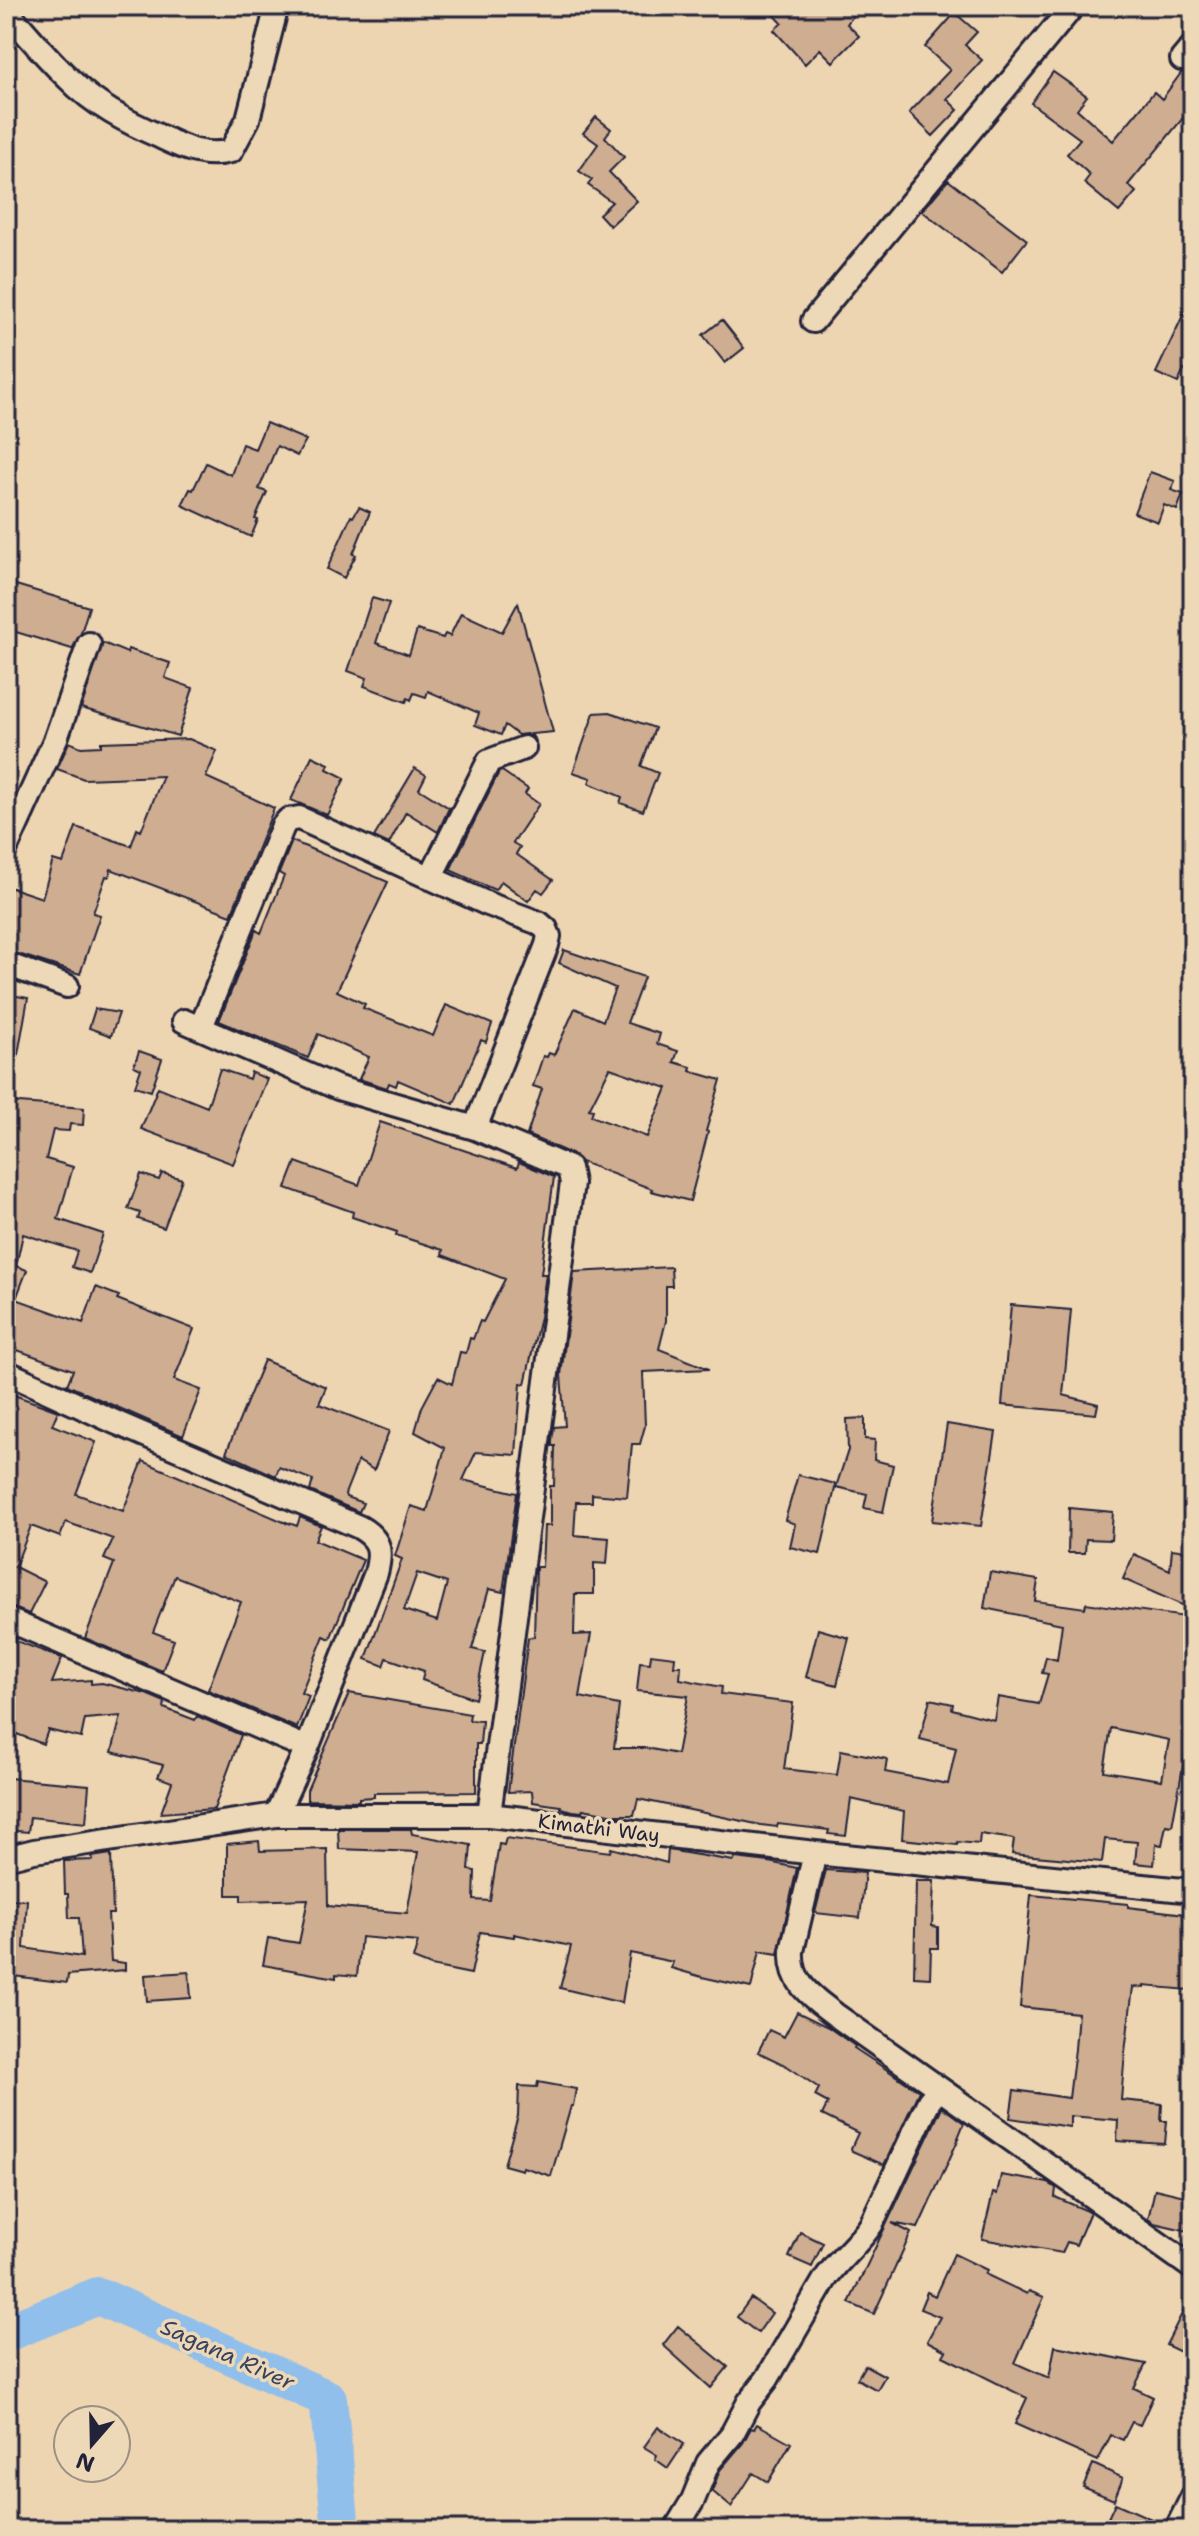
<svg xmlns="http://www.w3.org/2000/svg" width="1199" height="2536" font-family="'Shantell Sans',sans-serif">
	<style>
		.lines { fill: none; stroke-linecap: round; stroke-linejoin: round }
		.river { stroke: #91bfeb; stroke-width: 38 }
		.building { fill: #cfad90; stroke: #22223b; stroke-width: 2; fill-rule: evenodd }
		.minor-casing { stroke: #22223b; stroke-width: 28 }
		.minor { stroke: #edd9b7; stroke-width: 22 }
		.labels { text-anchor: middle; stroke-width: 7; stroke-linejoin: round; paint-order: stroke }
		.street-label { font-size: 20px; fill: #22223b; stroke: #edd9b7 }
		.water-label { font-size: 22px; font-style: italic; fill: #38415e; stroke: #edd9b7 }
	</style>
	<rect width="100%" height="100%" fill="#eed5b2"/>
	<filter id="ink" filterUnits="userSpaceOnUse"><feTurbulence type="fractalNoise" baseFrequency=".0125" numOctaves="2"/><feDisplacementMap in="SourceGraphic" scale="16" xChannelSelector="R" yChannelSelector="G"/><feConvolveMatrix kernelMatrix="1 2 1 2 8 2 1 2 1" color-interpolation-filters="sRGB"/></filter>
	<g filter="url(#ink)">
		<g class="lines">
			<!-- river -->
			<path class="river" d="M6 2333 98 2296 328 2399 341 2530"/>
		</g>
		<!-- building -->
		<path class="building" d="M766 6H860L847 24 859 36 833 62 820 49 805 64 774 30 782 23Z
			M955 13 977 32 965 45 982 60 947 99 958 110 933 136 909 113 950 70 925 47Z
			M1193 68V106L1128 185 1136 192 1119 212 1084 183 1090 175 1067 154 1080 139 1031 103 1053 72 1087 96 1077 109 1113 141 1154 92 1162 99 1181 73Z
			M596 117 611 129 605 137 624 157 609 172 637 201 610 226 599 214 612 202 588 185 592 180 579 171 598 144 583 133Z
			M948 180 1027 240 1002 272 922 211Z
			M1193 294V374L1184 370 1178 383 1156 373Z
			M722 320 744 348 725 363 703 335Z
			M266 423 306 440 297 456 277 446 259 489 267 492 255 519 258 520 251 537 182 505 190 489 193 490 206 463 231 475 242 444 255 449Z
			M1150 472 1175 481 1171 490 1183 494 1177 510 1164 505 1158 522 1134 513Z
			M359 507 370 512 353 554 356 555 344 578 327 569 351 516 353 517Z
			M6 582 89 607 81 633 72 649 6 629Z
			M372 598 389 603 376 643 409 655 417 630 443 638 445 634 450 636 461 613 502 632 518 603 553 732 531 734 533 737 526 734 518 735 505 725 501 735 475 725 479 713 428 691 426 697 414 693 411 700 408 698 406 702 364 686 367 678 348 671Z
			M103 643 127 653 128 649 170 663 165 678 193 688 178 736 81 708Z
			M610 712 655 728 641 766 658 773 643 811 620 803 622 797 589 783 591 778 573 772 594 713Z
			M189 739 217 751 206 777 274 808 231 915 111 869 109 877 106 876 93 913 100 915 80 974 6 950V886L42 898 53 860 63 863 76 827 131 846 137 829 141 831 163 776 84 779 57 769 69 742 81 747 101 746V742Z
			M312 756 329 764 327 769 345 778 327 815 291 800Z
			M415 768 426 775 419 789 449 808 438 832 406 812 389 844 374 837Z
			M502 771 528 789 525 794 539 804 513 843 520 847 516 854 553 880 543 893 537 889 528 901 501 881 495 890 450 870 499 772Z
			M292 841 388 882 337 991 365 1004 363 1008 433 1036 446 1005 492 1024 486 1042 481 1040 454 1104 398 1080 396 1086 389 1083 387 1088 359 1079 369 1057 318 1034 308 1058 219 1021 256 930 261 933 284 876 279 873Z
			M564 950 644 977 627 1023 660 1034 657 1044 678 1051 674 1062 691 1067 690 1071 721 1080 706 1131 708 1132 690 1201 651 1191 652 1189 581 1162 574 1155 527 1135 542 1089 533 1086 543 1056 547 1057 549 1053 554 1055 575 1008 603 1021 615 988 559 963ZM610 1068 667 1088 647 1137 591 1116 593 1110 589 1109Z
			M6 994 28 998 16 1066 6 1065Z
			M95 1009 119 1013 111 1036 89 1028Z
			M139 1051 162 1059 151 1091 135 1086 141 1069 134 1066Z
			M220 1069 249 1079 251 1072 267 1079 233 1164 141 1129 158 1087 207 1107Z
			M6 1102 84 1108 83 1125 70 1124 69 1131 53 1130 46 1159 73 1167 58 1219 103 1234 90 1273 72 1267 77 1251 23 1234 16 1266 27 1270 16 1299 83 1323 96 1287 119 1296 117 1299 194 1329 174 1380 201 1390 183 1436 67 1385 73 1370 6 1346Z
			M380 1122 517 1168 519 1162 554 1177 541 1274H546L540 1317 525 1384 521 1383 516 1455 476 1452 463 1480 517 1493 503 1592 489 1589 472 1649 485 1652 475 1699 422 1680 424 1671 387 1658 384 1666 366 1659 402 1559 395 1556 411 1506 427 1511 445 1448 415 1432 422 1407 438 1377 452 1384 460 1352 466 1353 470 1338 473 1339 480 1321 483 1322 505 1279 442 1255 443 1250 396 1235 397 1232 352 1217 353 1212 286 1188 296 1162 359 1185ZM417 1573 447 1583 437 1621 404 1610Z
			M162 1173 182 1179 164 1228 138 1219 140 1213 128 1209 141 1174 159 1180Z
			M671 1267 672 1286H666V1321L659 1349 709 1369 643 1372 645 1426 640 1444H632L627 1497 592 1494V1502H576L574 1535 609 1538 607 1564 594 1563V1594H575L574 1635 591 1634 580 1697 619 1705 614 1748H646L677 1754 688 1696 637 1691 640 1662 650 1663 651 1654 675 1657 674 1666H681L680 1679 722 1687 721 1694 793 1703 784 1769 837 1775 841 1750 887 1759 885 1772 948 1784 956 1748 920 1739 930 1699 953 1704 952 1709 994 1720 998 1697 1039 1704 1048 1674 1042 1673 1046 1657 1057 1660 1062 1624 984 1608 990 1572 1038 1580 1035 1601 1085 1608 1086 1603 1193 1618V1712L1172 1826 1166 1825 1162 1845 1156 1844 1154 1865 1135 1863 1137 1842 1105 1839 1102 1862 1012 1854 1014 1839 980 1834 979 1844 958 1842 957 1845 902 1839 904 1811 851 1799 846 1836 828 1834 829 1830 778 1824 777 1827 761 1825 638 1799 634 1815H615L583 1809 582 1812 573 1811 561 1808V1806L533 1802 532 1791 508 1792 528 1638 534 1637 536 1567H542L544 1526H550V1486H554L555 1446H552V1440L554 1427 565 1426 561 1375 574 1272ZM1111 1728 1169 1740 1162 1780 1104 1771Z
			M1011 1305 1071 1310 1063 1395 1098 1404 1096 1414 1002 1405Z
			M264 1360 326 1387 319 1404 389 1431 374 1470 358 1461 345 1494 346 1497 363 1503 359 1512 310 1491 313 1480 279 1467 276 1476 226 1453Z
			M6 1392 58 1411 52 1425 96 1442 76 1494 123 1511 143 1461 286 1523V1522L297 1526 300 1517 321 1526 315 1540 363 1560 330 1639 324 1636 301 1693 309 1696 297 1728 208 1690 241 1602 175 1576 153 1632 174 1640 162 1671 85 1638 114 1563 104 1559 113 1539 66 1522 60 1537 31 1526 15 1567 45 1582 29 1614 6 1605Z
			M865 1418V1439L875 1440 874 1460 893 1465 883 1512 864 1508 867 1494 836 1487 848 1450 847 1419Z
			M947 1424 996 1432 981 1526 932 1521Z
			M798 1475 836 1484 820 1554 790 1547 795 1524 785 1520Z
			M1069 1508 1113 1512 1111 1540 1086 1539 1085 1553H1068Z
			M1172 1549 1193 1552V1610L1123 1579 1134 1554 1170 1570Z
			M818 1629 849 1638 837 1685 806 1677Z
			M6 1634 17 1639 16 1641 62 1658 52 1683 91 1680V1684L102 1683 146 1694 165 1702 164 1708 195 1720 197 1716 241 1735 214 1809 161 1813 172 1782 158 1777 163 1765 112 1752 121 1716 85 1719 81 1738 48 1730 43 1744 6 1730Z
			M349 1693 470 1714 469 1720 482 1721 480 1744H476V1792L374 1793V1797L359 1798V1801L307 1800V1790Z
			M8 1778 89 1785 86 1823 30 1817 28 1832 6 1830Z
			M338 1829H411L412 1834 471 1845 469 1870 475 1871 474 1900 490 1901 499 1844 504 1845 506 1838 610 1852 611 1848 667 1863 668 1850 734 1861 735 1858 769 1862 797 1868 778 1954 760 1951 751 1988 702 1977 671 1968 673 1962 630 1953 622 2003 560 1988 571 1946 514 1934V1937L480 1932 471 1974 431 1966 413 1959 418 1942 361 1937 357 1976 336 1974V1978L263 1965 268 1938 299 1943 308 1899 241 1901V1895H227V1844L259 1841 260 1851 327 1849 328 1906 407 1913 418 1852 339 1849Z
			M111 1854 113 1914H108L111 1961 125 1963V1970L68 1975 67 1983 6 1975V1899L27 1900 24 1948 82 1957 79 1918H69L68 1894H65L64 1861 93 1860 92 1857Z
			M826 1870 865 1873 860 1918 815 1913Z
			M916 1881H934L932 1926 938 1927V1948H931L930 1978 914 1977Z
			M1031 1895 1128 1904V1907L1193 1915 1189 1990 1144 1986V1988L1133 1987 1125 2052 1121 2100 1162 2104 1161 2121H1167L1165 2144 1117 2141 1118 2120 1070 2116V2127L1010 2118 1014 2090 1069 2098 1075 2049 1078 2013 1020 2007Z
			M189 1972 191 1998 147 2001 145 1975Z
			M797 2012 828 2027 855 2046 854 2048 919 2091 884 2165 852 2151 851 2148 858 2133 822 2115 828 2103 815 2096 819 2088 787 2066 758 2052 769 2030 784 2037Z
			M538 2082 576 2089 573 2106H571L551 2176 523 2167 522 2170 504 2165 518 2116 519 2086 537 2087Z
			M942 2107 964 2123 958 2138H959L918 2228 892 2223 911 2233 874 2314 849 2303Z
			M1001 2175 1048 2183 1056 2188 1055 2197 1090 2212 1076 2245 1067 2242 1062 2253 982 2239 993 2193 997 2194Z
			M1155 2189 1193 2198V2232L1154 2223 1148 2219Z
			M800 2232 823 2243 812 2267 789 2257Z
			M954 2254 987 2270 985 2274 1027 2294 1029 2291 1044 2297 1015 2363 1049 2378 1055 2346 1146 2364 1134 2388 1153 2397 1140 2425 1132 2422 1123 2440 1111 2435 1098 2461 1015 2424 1027 2398 943 2356 946 2351 927 2341 940 2317 920 2309 927 2292 935 2296Z
			M1193 2292V2358L1166 2345Z
			M751 2298 772 2313 758 2333 737 2317Z
			M678 2326 728 2367 711 2388 663 2345Z
			M865 2365 885 2376 877 2390 857 2379Z
			M757 2424 791 2443 768 2482 753 2473 731 2507 712 2491 720 2470 743 2443 751 2428 754 2429Z
			M658 2427 684 2444 668 2468 655 2459 657 2455 644 2447Z
			M1093 2464 1123 2478 1114 2500 1083 2487Z
			M1115 2503 1163 2524 1162 2530H1136L1108 2518Z"/>
		<g class="lines">
			<!-- minor casing -->
			<g class="minor-casing">
				<path id="minor" d="M6 10C26 33 46 57 68 78 94 105 127 122 161 137 184 148 205 158 231 151L248 119 277 6
					M1182 59 1193 46
					M813 321 1073 6
					M6 848 56 738 89 644
					M430 878 489 761 524 748
					M6 964 67 986
					M184 1021 338 1088 475 1128 569 1168 572 1183 489 1815
					M201 1027 283 826 288 820 299 818 488 904 539 923 546 929 549 936 547 945 475 1128
					M6 1372 117 1423 359 1527C380 1539 382 1550 376 1573L307 1748 276 1815
					M6 1619 307 1748
					M815 1853 792 1951C790 1985 814 1998 837 2016L1193 2268
					M6 1858 34 1851 276 1815H489L815 1853 1193 1891
					M675 2530 693 2500 708 2463 732 2434 749 2402 767 2379 824 2281C837 2260 857 2246 871 2225L929 2101 939 2089
					M1176 2530 1193 2496"/>
			</g>
			<!-- minor -->
			<use href="#minor" class="minor"/>
		</g>
	</g>
	<g class="labels">
		<!-- street labels -->
		<g class="street-label">
			<text transform="translate(599 1828) rotate(7)" y="7">Kimathi Way</text>
		</g>
		<!-- water labels -->
		<g class="water-label">
			<text transform="translate(228 2354) rotate(24)" y="8">Sagana River</text>
		</g>
	</g>
	<!-- margin -->
	<rect width="1199" height="2536" fill="none" stroke="#edd9b7" stroke-width="32"/>
	<rect x="16" y="16" width="1167" height="2504" fill="none" stroke="#22223b" stroke-width="3" filter="url(#ink)"/>
	<!-- north arrow -->
	<g transform="translate(92 2444) rotate(200)"><circle r="38" fill="#edd9b7" stroke="#9c9085" stroke-width="2"/>
	<path d="M0-6L14 30L0 20L-14 30Z" fill="#22223b"/>
	<text y="-12" font-size="22" font-weight="bold" text-anchor="middle" fill="#22223b">N</text>
	</g>
</svg>
